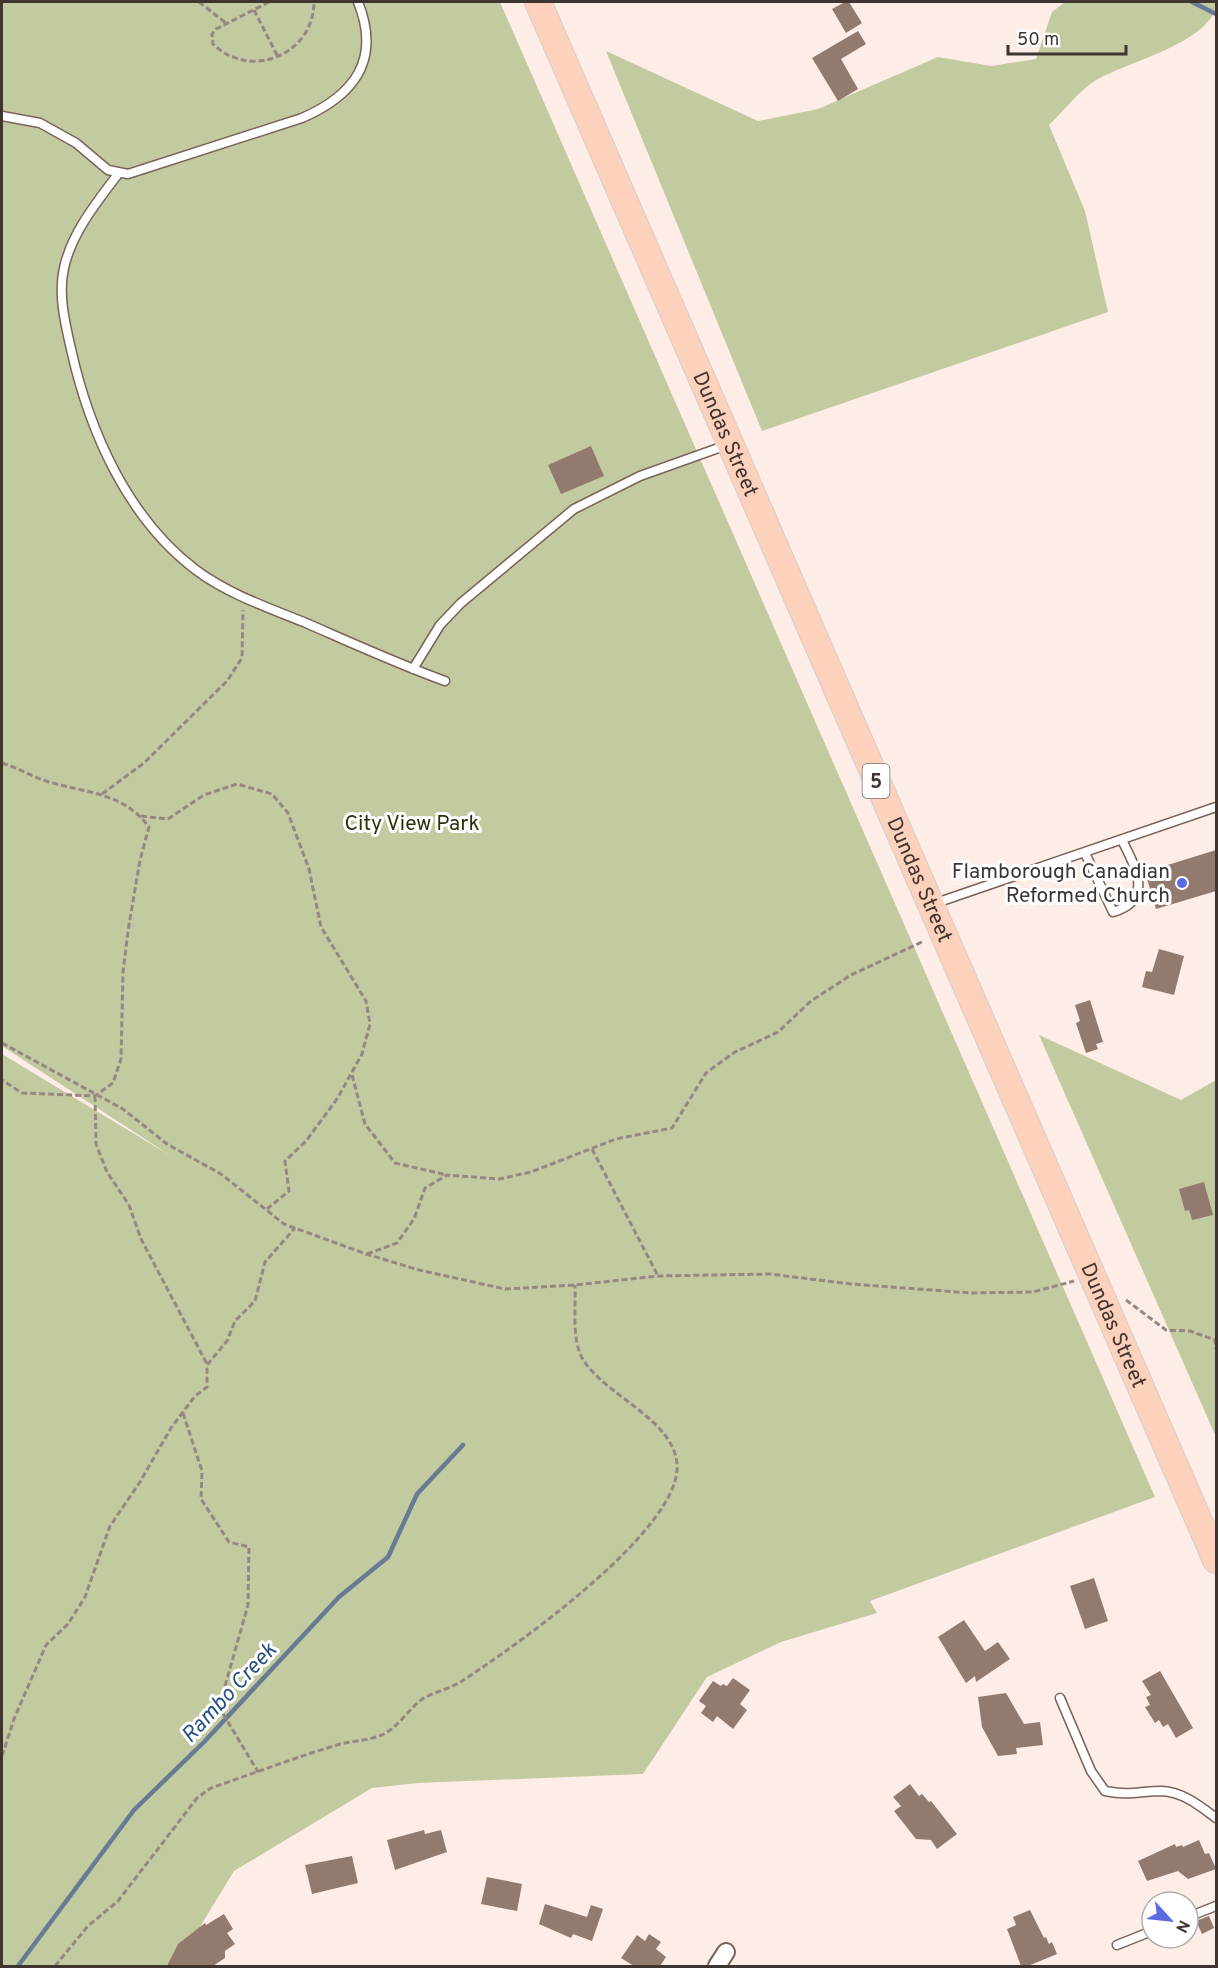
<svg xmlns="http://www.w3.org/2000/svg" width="1218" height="1968" font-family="Overpass,sans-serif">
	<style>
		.green { fill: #c2cba0 }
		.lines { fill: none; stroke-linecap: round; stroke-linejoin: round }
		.stream { stroke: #687a94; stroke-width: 4.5 }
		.building { fill: #927a6f }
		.lane-casing { stroke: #7a6358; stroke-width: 11 }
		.street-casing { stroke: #7a6358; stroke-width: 20 }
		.primary-casing { stroke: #d1cfcd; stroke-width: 28 }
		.path { stroke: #958882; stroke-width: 3; stroke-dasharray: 6 3; stroke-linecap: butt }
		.lane { stroke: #fff; stroke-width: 8 }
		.street { stroke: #fff; stroke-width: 16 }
		.primary { stroke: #fdd1bb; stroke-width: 26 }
		.poi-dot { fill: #5b6ce3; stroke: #fff; stroke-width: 2 }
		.labels { text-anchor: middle; stroke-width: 6; stroke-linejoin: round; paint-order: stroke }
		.shield { fill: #fff; stroke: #79726e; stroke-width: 1.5 }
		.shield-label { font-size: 20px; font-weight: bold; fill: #3f3530 }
		.street-label { font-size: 21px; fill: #3f3530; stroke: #fff }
		.park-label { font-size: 21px; fill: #2a2f08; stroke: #fff }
		.poi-label { font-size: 21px; fill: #3f3530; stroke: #fff; text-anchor: end }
		.water-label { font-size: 22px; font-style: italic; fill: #275084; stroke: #fff }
	</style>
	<rect width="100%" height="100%" fill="#feede6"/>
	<!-- green -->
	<path class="green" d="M2 2H500L1155 1497 870 1601 877 1613 781 1642 707 1677 643 1774 418 1783 372 1788 234 1871 176 1966H2V1054L171 1156 2 1046Z
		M1065 2H1216C1216 42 1122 63 1093 82 1077 93 1063 112 1049 125L1085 211 1108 312 762 431 606 51 758 121 818 109 938 57 991 66 1036 59 1052 12Z
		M1039 1035 1181 1100 1216 1080V1437Z"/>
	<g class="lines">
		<!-- stream -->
		<path class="stream" d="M1192 2 1216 14
			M18 1966 134 1810 204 1742 339 1597 388 1557 417 1494 463 1445"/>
	</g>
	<!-- building -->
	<path class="building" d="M845 2H849L862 23 846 33 832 9Z
		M858 31 866 44 841 59 858 89 838 101 812 58Z
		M591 446 604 476 561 494 548 465Z
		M1216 850V891L1156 909 1145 872Z
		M1159 949 1184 956 1174 995 1142 987 1146 971 1152 972Z
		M1090 1000 1103 1042 1096 1044 1098 1049 1086 1053 1076 1023 1080 1021 1075 1005Z
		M1204 1182 1213 1215 1192 1220 1189 1210 1185 1211 1179 1189Z
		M1094 1578 1108 1621 1085 1629 1070 1586Z
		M964 1620 985 1651 998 1642 1010 1659 976 1682 975 1676 966 1683 938 1637Z
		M1160 1671 1193 1728 1176 1738 1168 1724 1163 1727 1159 1720 1155 1723 1145 1707 1150 1705 1146 1697 1151 1695 1142 1681Z
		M733 1678 750 1690 740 1704 747 1710 733 1729 717 1716 713 1722 701 1713 706 1706 699 1701 713 1681 721 1686 723 1684 727 1686Z
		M1006 1693 1024 1724 1040 1722 1043 1745 1016 1748 1017 1754 998 1756 982 1727 978 1697Z
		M910 1784 919 1796 922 1794 929 1802 931 1801 957 1834 937 1849 931 1840 916 1839 894 1811 901 1806 893 1797Z
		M424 1830 425 1834 441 1830 447 1852 395 1870 387 1840Z
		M1199 1840 1205 1854 1209 1853 1216 1869 1188 1879 1178 1871 1147 1881 1138 1861 1175 1844 1176 1847 1182 1845 1183 1847Z
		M352 1856 358 1883 312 1894 305 1865Z
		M487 1877 522 1884 517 1911 481 1904Z
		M545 1904 587 1917 591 1905 603 1909 592 1941 573 1934 571 1938 539 1924Z
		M1030 1910 1044 1938 1046 1937 1049 1944 1052 1942 1057 1954 1028 1966H1021L1007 1929 1016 1925 1013 1917Z
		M224 1914 233 1929 227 1933 235 1944 225 1951V1958L213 1966H167L178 1944 205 1923 206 1925Z
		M1209 1916 1214 1928 1202 1934 1196 1921Z
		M649 1934 661 1942 656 1949 666 1957 660 1966H634L621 1958 637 1935 645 1941Z"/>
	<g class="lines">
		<!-- lane casing -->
		<g class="lane-casing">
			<path id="lane" d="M2 116 40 123 76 143 108 170 128 174 302 118C355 95 381 59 358 2
				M118 174C97 202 72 232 64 268 58 294 65 323 71 349 89 430 127 518 196 570 228 594 269 608 306 623 352 643 398 664 445 681
				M413 669 440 625 461 603 574 509 640 476 727 445
				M1085 853 1113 912C1155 899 1135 867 1122 840
				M933 904 1216 807
				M1060 1698 1091 1771 1105 1791C1130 1796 1139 1791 1162 1791 1183 1792 1200 1806 1216 1818
				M1188 1917 1216 1906
				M1117 1945 1152 1931"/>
		</g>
		<!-- street casing -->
		<g class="street-casing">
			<path id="street" d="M717 1966 726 1952"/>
		</g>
		<!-- primary casing -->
		<g class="primary-casing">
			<g id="primary">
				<path id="s1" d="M538 2 1216 1560"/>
			</g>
		</g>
		<!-- path -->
		<path class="path" d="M199 2 226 23
			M269 2 216 29 212 34 213 44C251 81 314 54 314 2
			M254 10 277 55
			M2 763C18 768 33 777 49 782 87 793 124 793 149 827L140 860 128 931 123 972 121 1059 113 1083 95 1096 22 1093 2 1080
			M102 794 144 763 227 681 242 658 243 610
			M141 816 168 819 204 795 237 784 272 794 288 813 309 869 321 927 366 1001 370 1024 362 1054 337 1099 306 1141 285 1161 289 1191 267 1209
			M2 1043 123 1109 167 1144 221 1174 284 1224 366 1254 419 1270 505 1289 575 1285 658 1276 770 1274 851 1284 971 1293 1033 1292 1074 1281
			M352 1075 365 1124 395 1163 447 1175
			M95 1096 96 1144 107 1172 129 1205 141 1239 207 1364
			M592 1149 658 1276
			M367 1254 397 1243 414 1219 425 1188 447 1175 499 1179 531 1172 616 1139 672 1128 706 1073 735 1052 778 1032 811 1001 851 975 924 941
			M1126 1300 1166 1330 1190 1331 1215 1340 1216 1349
			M183 1413 202 1471 201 1499 229 1542 249 1547 248 1605 219 1707 258 1772
			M2 1756 14 1719 46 1645 68 1624 85 1597 110 1526 140 1482 171 1428 195 1396 207 1387V1365L227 1341 235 1321 255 1301 265 1262 295 1228
			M55 1966 88 1926 118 1901 197 1798 211 1788C254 1773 297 1757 340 1744 354 1741 372 1740 384 1734 400 1725 408 1710 421 1700 433 1692 450 1689 462 1681 513 1648 684 1528 677 1463 672 1419 608 1397 584 1361 571 1342 576 1308 575 1285"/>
		<!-- lane -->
		<use href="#lane" class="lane"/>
		<!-- street -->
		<use href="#street" class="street"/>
		<!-- primary -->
		<use href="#primary" class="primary"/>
	</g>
	<!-- markers -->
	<circle class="poi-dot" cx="1182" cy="883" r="6"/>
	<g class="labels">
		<!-- shield labels -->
		<rect class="shield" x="862.5" y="764" width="27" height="34" rx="4.5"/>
		<g class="shield-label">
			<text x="876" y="788">5</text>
		</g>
		<!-- street labels -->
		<g class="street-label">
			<text dy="7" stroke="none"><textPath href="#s1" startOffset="471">Dundas Street</textPath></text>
			<text dy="7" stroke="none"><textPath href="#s1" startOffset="957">Dundas Street</textPath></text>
			<text dy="7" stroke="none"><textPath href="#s1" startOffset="1443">Dundas Street</textPath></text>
		</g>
		<!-- park labels -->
		<g class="park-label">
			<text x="412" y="830">City View Park</text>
		</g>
		<!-- poi labels -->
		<g class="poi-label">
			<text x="1170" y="878">Flamborough Canadian<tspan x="1170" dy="24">Reformed Church</tspan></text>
		</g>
		<!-- water labels -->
		<g class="water-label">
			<text transform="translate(228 1692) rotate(-47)" y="8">Rambo Creek</text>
		</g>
	</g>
	<!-- border -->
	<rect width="1218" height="1968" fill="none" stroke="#3f3530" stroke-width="6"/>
	<!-- north arrow -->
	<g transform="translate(1170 1920) rotate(117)"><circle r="28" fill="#ffffff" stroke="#b2aeac" stroke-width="1.5"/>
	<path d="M0-4.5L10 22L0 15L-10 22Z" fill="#5b6ce3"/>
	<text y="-9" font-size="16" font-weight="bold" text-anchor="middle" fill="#3f3530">N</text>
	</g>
	<!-- scale -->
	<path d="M1008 45v9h118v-9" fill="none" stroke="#3f3530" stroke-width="3"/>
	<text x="1017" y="45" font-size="18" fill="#3f3530" stroke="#ffffff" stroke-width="4.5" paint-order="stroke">50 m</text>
</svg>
